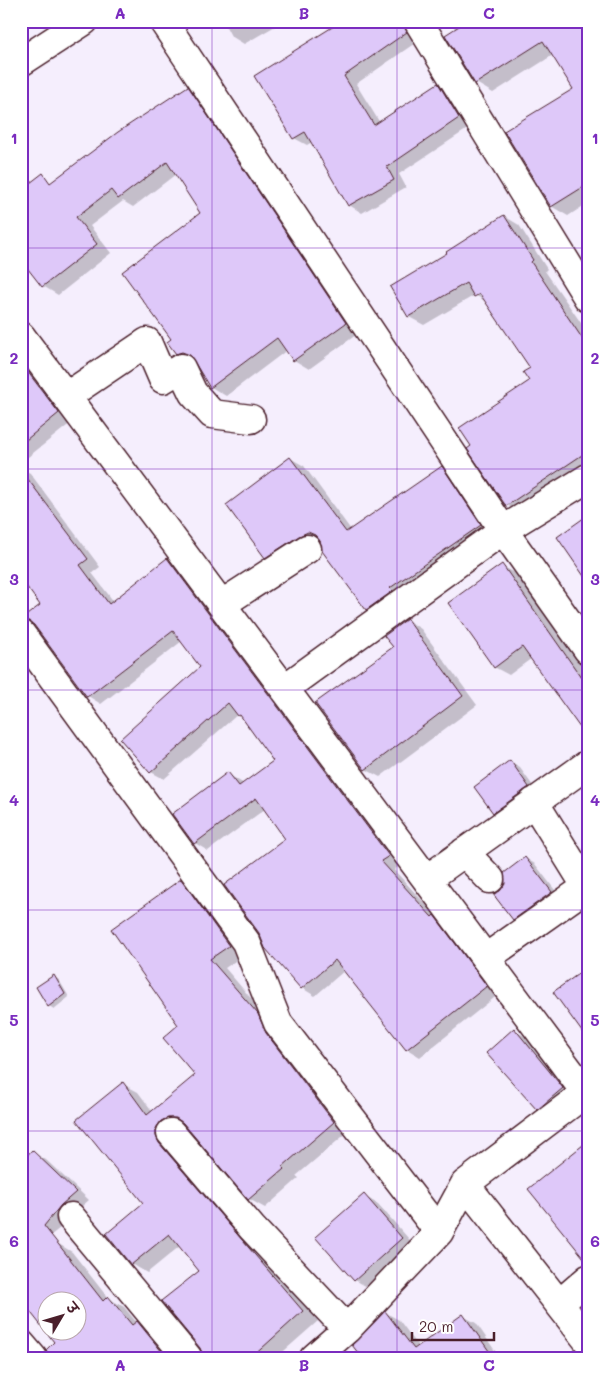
<svg xmlns="http://www.w3.org/2000/svg" width="609" height="1379" font-family="Mali,'Playpen Sans Deva',sans-serif">
	<style>
		.shadow { fill: #0003 }
		.building { fill: #dec8f9; stroke: #4a1f2b; fill-rule: evenodd }
		.lines { fill: none; stroke-linecap: round; stroke-linejoin: round }
		.minor-casing { stroke: #4a1f2b; stroke-width: 31 }
		.minor { stroke: #fff; stroke-width: 28 }
		.grid { fill: none; stroke: #7b2cbf; stroke-width: 1; stroke-opacity: 0.55 }
		.neatline { fill: none; stroke: #7b2cbf; stroke-width: 2 }
		.grid-label { font-size: 16px; text-anchor: middle; font-weight: bold; fill: #7b2cbf }
	</style>
	<rect width="100%" height="100%" fill="#f5eefd"/>
	<filter id="ink" filterUnits="userSpaceOnUse"><feTurbulence type="fractalNoise" baseFrequency=".02" numOctaves="2"/><feDisplacementMap in="SourceGraphic" scale="10" xChannelSelector="R" yChannelSelector="G"/><feConvolveMatrix kernelMatrix="1 2 1 2 8 2 1 2 1" color-interpolation-filters="sRGB"/></filter>
	<g filter="url(#ink)">
		<!-- shadow -->
		<path class="shadow" d="M223 21H284L244 44 231 36Z
			M328 21H404L418 41 356 84 380 123 438 84 451 92 472 126 399 174 406 187 362 213 349 205 312 142 307 145 294 138 333 29Z
			M452 21H588V203L568 216 551 206 575 89 553 55 493 93 476 83Z
			M188 88 203 96 360 332 309 369 294 360 287 350 226 396 211 387 195 361 177 353 173 339 202 214 176 174 133 207 123 201 90 226 111 253 58 295 43 286 21 258Z
			M504 216 519 225 547 269 545 271 588 333V469L522 514 507 505 532 368 488 303 475 295 424 325 409 317 391 287 449 254Z
			M28 372 42 380 72 422 23 461 21 460V377Z
			M290 458 304 466 351 530 442 468 455 476 494 533 380 617 366 609 321 540 280 565 266 557Z
			M21 468 30 473 100 567 92 573 114 602 167 560 181 567 402 864 394 870 441 921 499 994 420 1057 407 1049 345 970 315 996 302 988 266 947 286 839 265 809 208 851 195 843 228 774 244 784 275 762 244 718 238 714 164 779 151 772 202 667 182 641 101 704 88 696 42 605 21 577Z
			M502 566 517 574 588 675V737L532 658 509 675 494 667Z
			M407 620 421 629 477 705 380 777 365 769 394 648Z
			M510 762 520 768 538 793 503 818 493 812Z
			M525 858 535 864 561 898 524 925 514 919 501 892Z
			M181 881 196 890 244 955 225 968 273 1024 349 1131 296 1176 299 1178 265 1208 249 1199 187 1126 176 1130 174 1153 318 1321 276 1358H204L201 1271 180 1246 147 1273 132 1264 145 1203 123 1084 138 1092 153 1112 196 1075 180 1025Z
			M54 977 59 980 69 997 54 1009 49 1006Z
			M514 1030 524 1036 572 1094 547 1115 537 1109Z
			M32 1152 46 1160 89 1200 74 1213 62 1229 60 1228 21 1259V1157L25 1160Z
			M364 1196 378 1204 416 1247 369 1288 355 1280Z
			M57 1243 72 1252 108 1298 124 1307 137 1323 152 1331 174 1358H48L56 1342 48 1332H78V1302L21 1298Z
			M588 1301V1314L582 1306Z
			M386 1313 399 1320 419 1347 463 1316 476 1323 500 1358H364Z"/>
		<!-- building -->
		<path class="building" d="M342 21H402L407 32 344 76 374 125 438 83 459 118 387 167 394 180 348 206 305 132 293 139 254 76Z
			M467 21H588V184L551 207 504 131 573 89 543 41 475 84 445 35Z
			M188 86 346 323 293 361 277 338 210 388 190 355 182 352 176 354 167 342 171 339 122 272 200 213 167 162 118 199 111 190 76 217 97 244 42 287 21 260V190L43 173 50 183 118 132Z
			M504 215 533 260 531 262 588 347V451L506 506 467 449 471 446 459 428 529 381 523 372 530 368 480 294 474 297 466 283 408 317 390 287 447 253 446 252Z
			M27 371 59 413 21 444V376Z
			M290 457 346 532 442 466 481 525 390 588 393 591 366 610 322 551 320 541 315 535 308 532 299 536 265 558 226 505Z
			M21 470 88 559 80 565 109 604 167 558 389 856 381 861 432 917 434 915 487 986 406 1050 335 960 301 989 265 948 259 933 224 885 285 839 256 798 194 844 172 814 228 772 239 786 273 761 240 715 238 716 228 703 150 773 120 739 200 667 173 631 87 697 34 625 23 618 40 605 21 579Z
			M588 515V582L557 537Z
			M502 564 588 687V739L522 647 494 668 448 603Z
			M407 619 463 696 365 770 315 703 393 647 384 636Z
			M510 760 529 787 493 813 474 787Z
			M525 857 552 892 513 920 493 894 500 891 505 884 504 873Z
			M181 879 229 946 210 959 258 1014 266 1033 334 1122 282 1167 284 1169 248 1200 183 1123 176 1118H168L161 1121 156 1128V1136L159 1143 303 1311 251 1358H203L200 1348 161 1301 199 1271 169 1234 131 1265 106 1234 143 1203 76 1120 123 1082 147 1115 195 1075 163 1038 178 1025 111 929Z
			M588 967V1040L553 992Z
			M54 975 65 994 48 1007 36 987Z
			M514 1028 563 1088 537 1110 486 1053Z
			M588 1141V1263L528 1189Z
			M32 1150 76 1192 61 1205 44 1226 103 1301 108 1296 132 1325 137 1321 167 1358H48L46 1350 54 1342 21 1300V1162ZM48 1302H78V1332H48Z
			M364 1194 402 1238 354 1281 315 1237Z
			M385 1311 414 1349 463 1314 494 1358H362L352 1345Z"/>
		<g class="lines">
			<!-- minor casing -->
			<g class="minor-casing">
				<path id="minor" d="M163 21 503 530 588 650
					M418 21 588 298
					M21 62 84 21
					M21 336 586 1093
					M67 396 147 342 163 379 181 368 193 393 212 414 251 419
					M222 604 307 549
					M21 634 246 942 278 1023 439 1232
					M285 688 503 530 588 478
					M534 802 588 889
					M464 852 490 879
					M427 879 588 764
					M486 958 588 886
					M171 1133 252 1228 347 1329
					M465 1184 588 1341
					M71 1217 188 1358
					M559 1304 588 1279
					M21 1344 33 1358
					M314 1358 347 1329 439 1232 465 1184 588 1091"/>
			</g>
			<!-- minor -->
			<use href="#minor" class="minor"/>
		</g>
	</g>
	<!-- grid -->
	<path class="grid" d="M212 21V1358M397 21V1358M21 248H588M21 469H588M21 690H588M21 910H588M21 1131H588"/>
	<!-- margin -->
	<rect width="609" height="1379" fill="none" stroke="#fff" stroke-width="55"/>
	<!-- north arrow -->
	<g transform="translate(62 1316) rotate(52)"><circle r="24" fill="#ffffff" stroke="#b7a5aa"/>
	<path d="M0-4L9 19L0 12L-9 19Z" fill="#4a1f2b"/>
	<text y="-8" font-size="14" font-weight="bold" text-anchor="middle" fill="#4a1f2b">उ</text>
	</g>
	<!-- scale -->
	<path d="M412 1332v8h82v-8" fill="none" stroke="#4a1f2b" stroke-width="2.5"/>
	<text x="419" y="1332" font-size="15" fill="#4a1f2b" stroke="#ffffff" stroke-width="4" paint-order="stroke">20 m</text>
	<rect x="28" y="28" width="554" height="1324" class="neatline"/>
	<g class="grid-label">
		<text x="120" y="19">A</text>
		<text x="304" y="19">B</text>
		<text x="489" y="19">C</text>
		<text x="14" y="144">1</text>
		<text x="595" y="144">1</text>
		<text x="14" y="364">2</text>
		<text x="595" y="364">2</text>
		<text x="14" y="585">3</text>
		<text x="595" y="585">3</text>
		<text x="14" y="806">4</text>
		<text x="595" y="806">4</text>
		<text x="14" y="1026">5</text>
		<text x="595" y="1026">5</text>
		<text x="14" y="1247">6</text>
		<text x="595" y="1247">6</text>
		<text x="120" y="1371">A</text>
		<text x="304" y="1371">B</text>
		<text x="489" y="1371">C</text>
	</g>
</svg>
